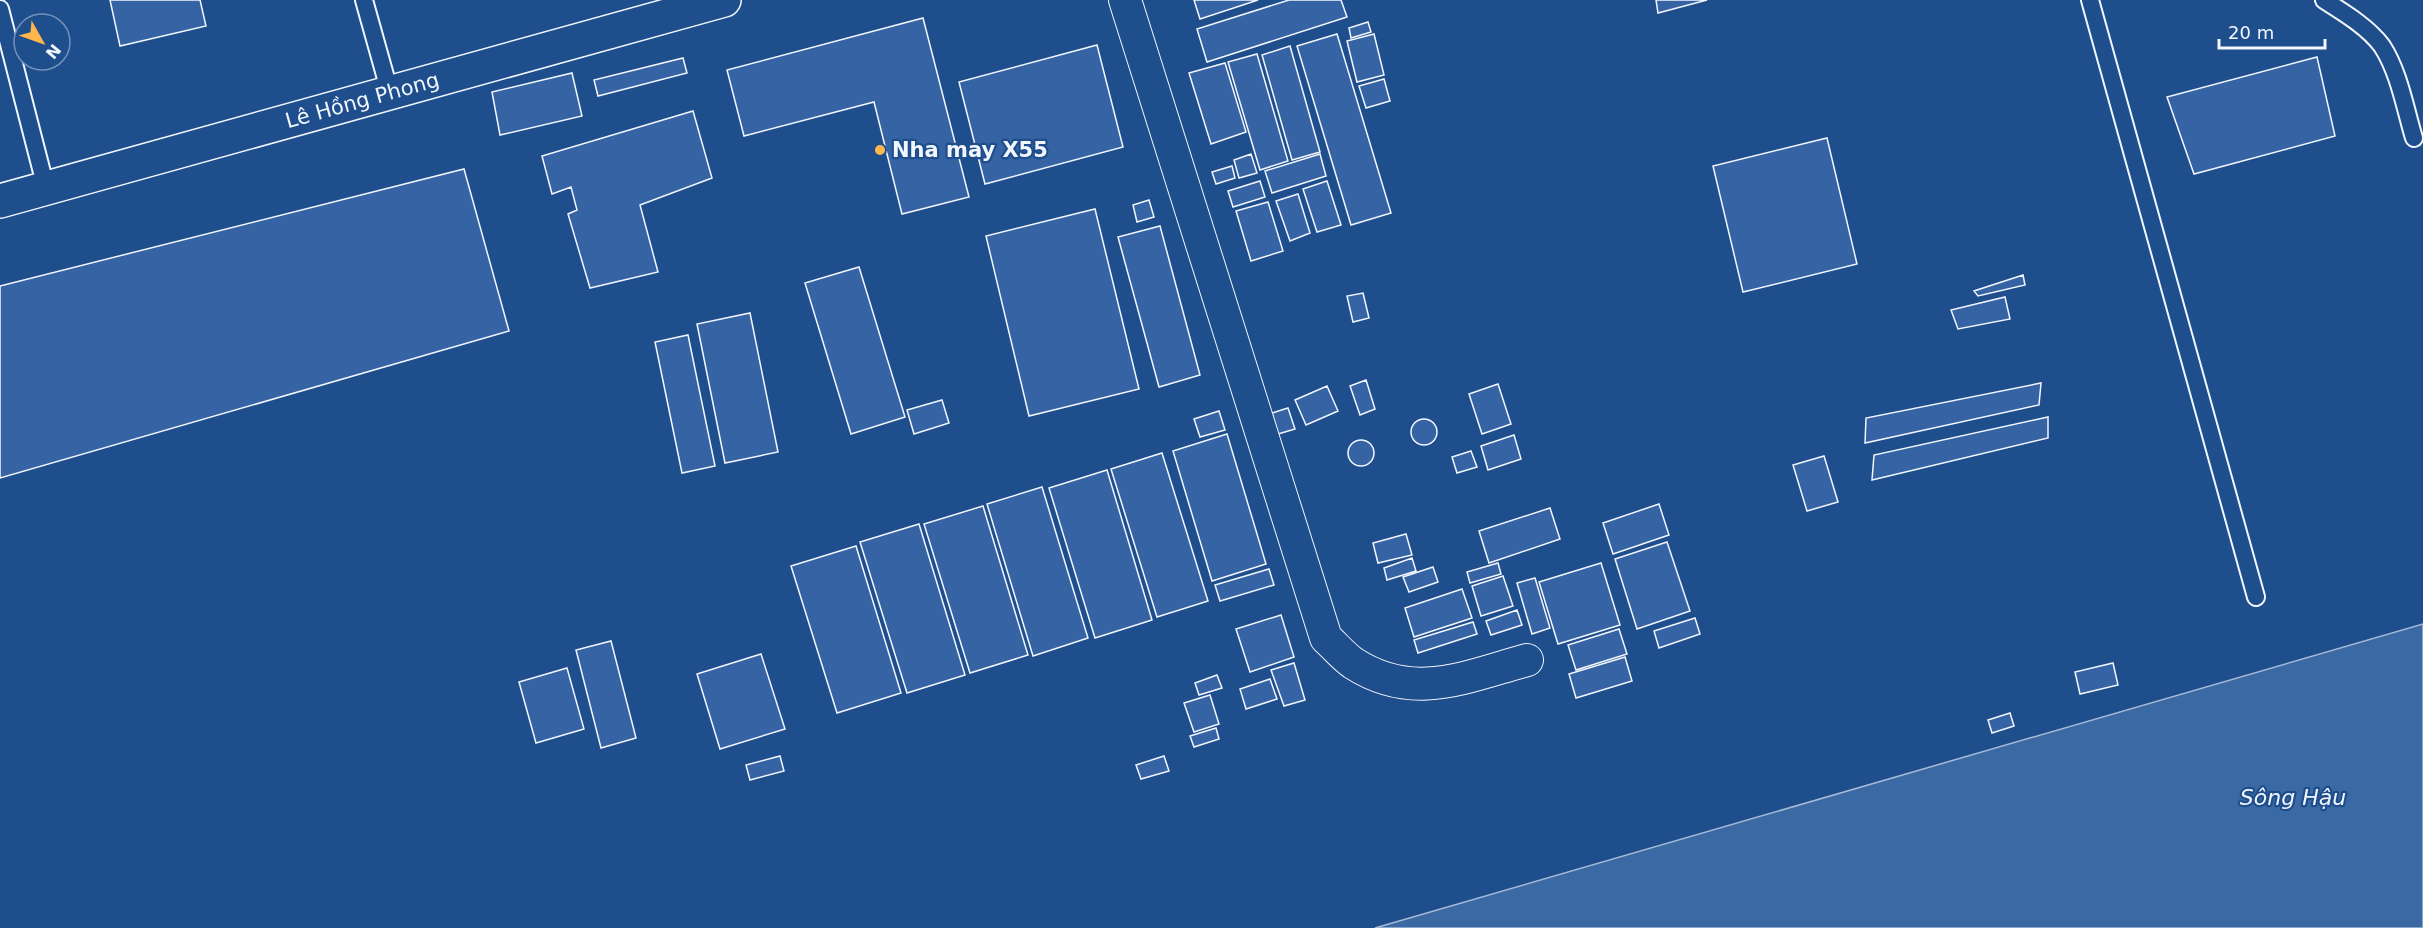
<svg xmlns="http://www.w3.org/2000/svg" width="2423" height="928" font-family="'DejaVu Sans',sans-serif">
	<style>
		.water { fill: #3b69a3; stroke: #a8bbd7; stroke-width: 1.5 }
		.building { fill: #3563a3; stroke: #f2f6ff; stroke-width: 1.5 }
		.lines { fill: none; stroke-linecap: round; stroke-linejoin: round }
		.service-casing { stroke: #f2f6ff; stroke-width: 20 }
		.minor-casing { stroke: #f2f6ff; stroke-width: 34 }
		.trunk-casing { stroke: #f2f6ff; stroke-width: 36 }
		.service { stroke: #1f4e8c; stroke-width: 16 }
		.minor { stroke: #1f4e8c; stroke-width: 32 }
		.trunk { stroke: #1f4e8c; stroke-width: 33 }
		.poi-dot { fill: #ffb74d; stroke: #1f4e8c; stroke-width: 2 }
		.labels { text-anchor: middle; stroke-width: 4.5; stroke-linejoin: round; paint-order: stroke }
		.street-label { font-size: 21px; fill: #f2f6ff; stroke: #1f4e8c }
		.poi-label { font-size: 21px; font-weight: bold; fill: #f2f6ff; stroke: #1f4e8c; text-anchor: start }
		.water-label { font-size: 22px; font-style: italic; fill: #f2f6ff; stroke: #1f4e8c }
	</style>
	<rect width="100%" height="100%" fill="#1f4e8c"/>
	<!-- water -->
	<path class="water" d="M2423 624V928H1375Z"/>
	<!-- building -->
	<path class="building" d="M110 0H200L206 26 120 46Z
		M1194 0H1258L1200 19Z
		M1289 0H1341L1347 17 1207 62 1197 29Z
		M1656 0H1707L1658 13Z
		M923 18 969 197 902 214 874 102 744 136 727 70Z
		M1368 22 1371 32 1351 38 1349 28Z
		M1337 34 1391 213 1351 225 1297 46Z
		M1374 34 1384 75 1357 82 1347 41Z
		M1097 45 1123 147 985 184 959 82Z
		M1290 46 1320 152 1292 160 1262 55Z
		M1257 54 1288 161 1260 170 1228 62Z
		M2317 57 2335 136 2194 174 2167 97Z
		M683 58 687 73 598 96 594 80Z
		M1225 63 1246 132 1211 144 1189 73Z
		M572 73 582 116 500 135 492 92Z
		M1384 79 1390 101 1366 108 1359 86Z
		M693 111 712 178 640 205 658 272 590 288 568 214 577 210 571 187 552 194 542 156Z
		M1827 138 1857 264 1743 292 1713 166Z
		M1251 154 1257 173 1239 178 1234 160Z
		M1320 154 1326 176 1272 193 1265 171Z
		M1232 166 1235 178 1216 184 1212 172Z
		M464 169 509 331 0 478V286Z
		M1260 181 1265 197 1233 207 1228 191Z
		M1327 181 1341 225 1317 232 1303 189Z
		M1298 194 1310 233 1290 241 1276 201Z
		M1149 200 1154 217 1137 222 1133 205Z
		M1268 202 1283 251 1251 261 1236 211Z
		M1095 209 1139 389 1029 416 986 236Z
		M1160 226 1200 375 1159 387 1118 237Z
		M859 267 905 417 851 434 805 283Z
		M2023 275 2025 285 1978 296 1974 291Z
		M1363 293 1369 318 1353 322 1347 296Z
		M2005 297 2010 319 1958 329 1951 310Z
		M750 313 778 452 725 463 697 324Z
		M688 335 715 466 682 473 655 342Z
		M1366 380 1375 409 1360 415 1350 386Z
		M2041 383 2039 405 1865 443 1866 418Z
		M1498 384 1511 424 1482 434 1469 394Z
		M1327 386 1338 411 1306 425 1295 400Z
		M942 400 949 423 914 434 907 410Z
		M1288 408 1295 429 1278 434 1272 413Z
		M1219 411 1225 430 1200 437 1194 419Z
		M2048 417V438L1872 480 1874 455Z
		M1411 432a13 13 0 1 1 26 0a13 13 0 1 1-26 0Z
		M1227 434 1266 564 1212 581 1173 451Z
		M1514 435 1521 459 1488 470 1481 446Z
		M1348 453a13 13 0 1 1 26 0a13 13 0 1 1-26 0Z
		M1471 451 1477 467 1457 473 1452 457Z
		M1162 453 1208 601 1157 617 1111 469Z
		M1824 456 1838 502 1807 511 1793 465Z
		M1107 470 1152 620 1095 638 1049 488Z
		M1042 487 1088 638 1033 656 987 504Z
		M1659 504 1669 535 1613 554 1603 523Z
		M983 506 1028 655 970 673 924 524Z
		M1550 508 1560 539 1489 563 1479 531Z
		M919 524 965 675 907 693 860 542Z
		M1406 534 1412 555 1378 563 1373 543Z
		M1667 542 1690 611 1637 629 1615 559Z
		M856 546 901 693 837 713 791 566Z
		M1412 558 1416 571 1387 580 1384 568Z
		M1498 563 1501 574 1470 583 1467 572Z
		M1601 563 1620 625 1558 644 1539 582Z
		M1433 567 1438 582 1409 592 1403 577Z
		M1269 569 1274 585 1220 601 1215 585Z
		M1503 576 1513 606 1481 616 1472 586Z
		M1535 578 1550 628 1532 634 1517 583Z
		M1462 589 1472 618 1414 637 1405 608Z
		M1517 610 1522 625 1491 635 1486 621Z
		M1281 615 1294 657 1250 672 1236 629Z
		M1695 618 1700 634 1659 648 1654 631Z
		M1473 622 1477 634 1418 653 1414 640Z
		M1619 629 1627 654 1576 670 1568 645Z
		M611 641 636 738 601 748 576 650Z
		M761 654 785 729 720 749 697 674Z
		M1625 657 1632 681 1576 698 1569 674Z
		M1294 663 1305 700 1284 706 1271 670Z
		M2113 663 2118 685 2080 694 2075 672Z
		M567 668 584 729 536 743 519 682Z
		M1217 675 1222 688 1199 695 1195 683Z
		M1270 679 1277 699 1246 709 1240 689Z
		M1210 695 1219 724 1194 732 1184 703Z
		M2010 713 2014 726 1992 733 1988 720Z
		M1216 728 1219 739 1194 747 1190 736Z
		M780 756 784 771 750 780 746 765Z
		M1164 756 1169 771 1141 779 1136 765Z"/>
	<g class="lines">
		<!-- service casing -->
		<g class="service-casing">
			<path id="service" d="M364 0 390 93
				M2090 0 2256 597
				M2324 0C2343 12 2368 27 2382 46 2399 72 2405 108 2414 138
				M0 9 46 188"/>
		</g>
		<!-- minor casing -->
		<g class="minor-casing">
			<path id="minor" d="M1125 0 1326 638C1335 646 1343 656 1353 663 1413 702 1465 677 1527 660"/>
		</g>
		<!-- trunk casing -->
		<g class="trunk-casing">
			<g id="trunk">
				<path id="s1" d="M0 201 724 0"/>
			</g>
		</g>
		<!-- service -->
		<use href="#service" class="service"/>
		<!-- minor -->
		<use href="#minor" class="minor"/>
		<!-- trunk -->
		<use href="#trunk" class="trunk"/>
	</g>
	<!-- markers -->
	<circle class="poi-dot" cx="880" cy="150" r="6"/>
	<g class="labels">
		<!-- street labels -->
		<g class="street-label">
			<text dy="7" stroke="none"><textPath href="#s1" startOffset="376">Lê Hồng Phong</textPath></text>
		</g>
		<!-- poi labels -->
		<g class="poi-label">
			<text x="892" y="157">Nha may X55</text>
		</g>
		<!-- water labels -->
		<g class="water-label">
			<text x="2293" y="805">Sông Hậu</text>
		</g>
	</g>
	<!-- north arrow -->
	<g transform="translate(42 42) rotate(130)"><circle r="28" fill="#1f4e8c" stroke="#7391ba" stroke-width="1.5"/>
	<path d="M0-4.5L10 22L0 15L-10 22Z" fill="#ffb74d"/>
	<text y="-9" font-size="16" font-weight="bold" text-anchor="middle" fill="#f2f6ff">N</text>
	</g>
	<!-- scale -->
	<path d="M2219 39v9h106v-9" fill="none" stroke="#f2f6ff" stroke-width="3"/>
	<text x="2228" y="39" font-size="18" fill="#f2f6ff" stroke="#1f4e8c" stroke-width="4.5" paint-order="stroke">20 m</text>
</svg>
